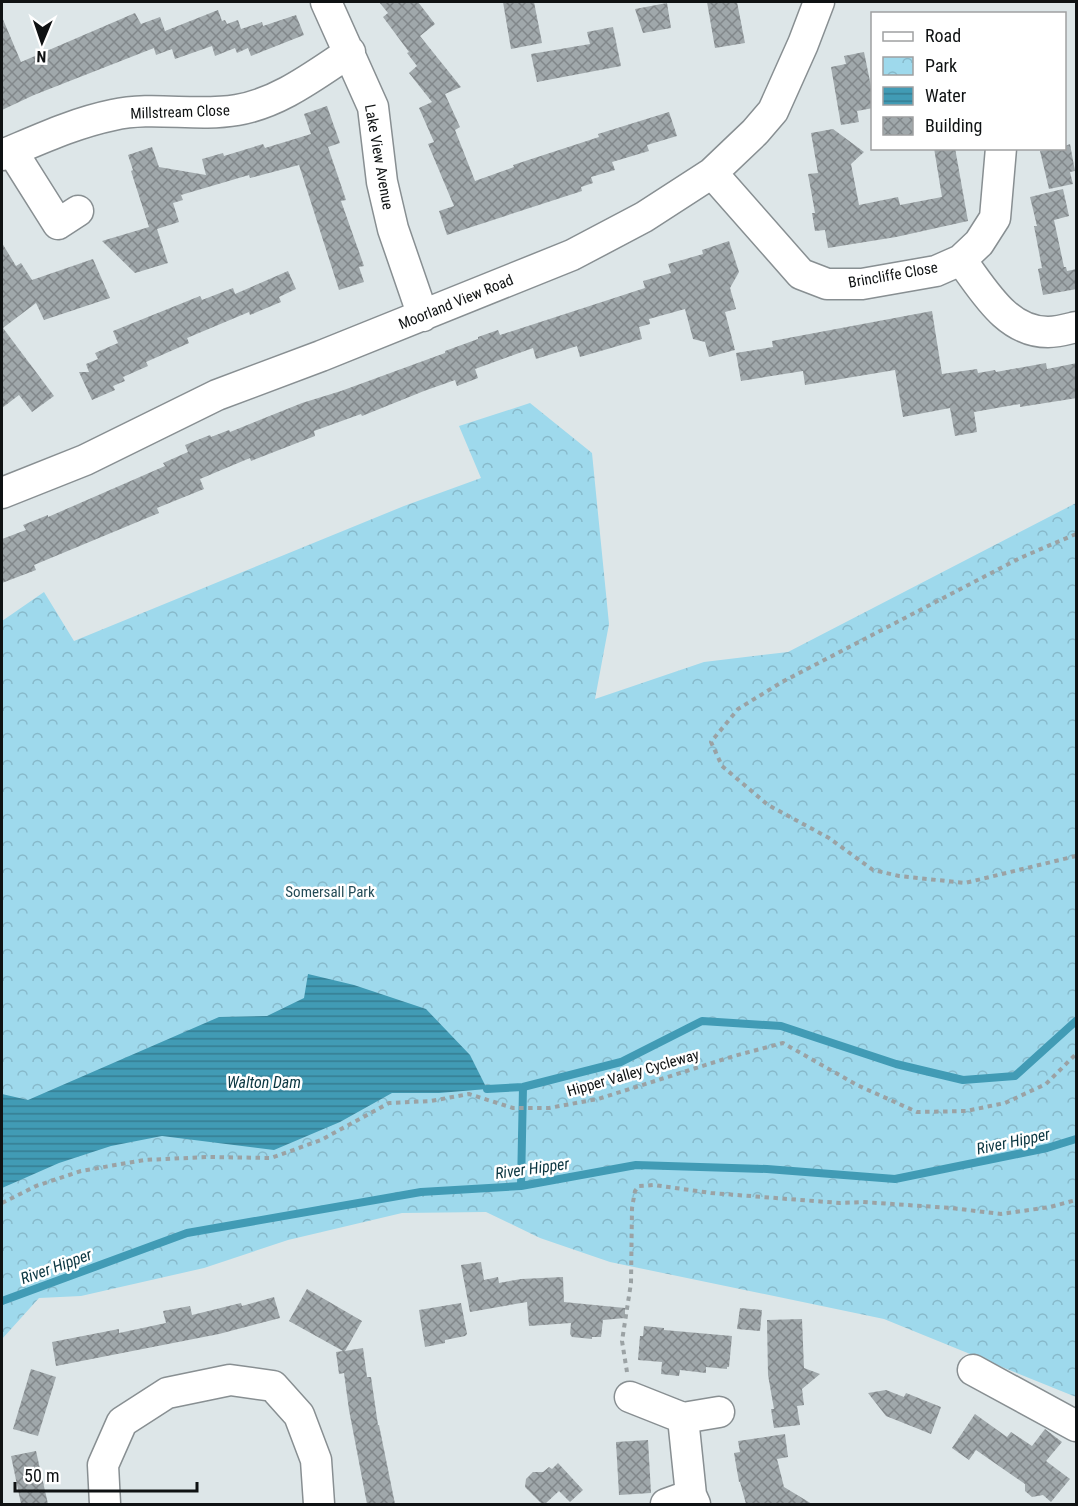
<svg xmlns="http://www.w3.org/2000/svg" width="1078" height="1506" font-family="'Roboto Condensed',sans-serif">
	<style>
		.park { fill: url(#park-crowns) }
		.water { fill: url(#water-rules) }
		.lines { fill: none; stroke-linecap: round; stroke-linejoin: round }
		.stream { stroke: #419bb5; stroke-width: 8 }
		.building { fill: url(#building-cross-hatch) }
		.minor-casing { stroke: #888f92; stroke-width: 33 }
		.path { stroke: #9ba2a4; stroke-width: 4; stroke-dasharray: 4.5 4.5; stroke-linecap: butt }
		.minor { stroke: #fff; stroke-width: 30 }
		.labels { text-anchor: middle; stroke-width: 5; stroke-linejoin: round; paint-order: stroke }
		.street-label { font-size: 15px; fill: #0f1213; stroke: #fff }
		.park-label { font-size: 15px; fill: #244c58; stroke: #fff }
		.water-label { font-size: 16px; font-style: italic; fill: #0b3641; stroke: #fff }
	</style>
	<defs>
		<pattern id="park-crowns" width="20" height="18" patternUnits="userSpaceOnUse" patternTransform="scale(1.5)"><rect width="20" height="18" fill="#9ed9ec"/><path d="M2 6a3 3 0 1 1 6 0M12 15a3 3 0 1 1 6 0" fill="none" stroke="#87b9ca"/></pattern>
		<pattern id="water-rules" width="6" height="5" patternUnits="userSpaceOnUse" patternTransform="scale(1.5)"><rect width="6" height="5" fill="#419bb5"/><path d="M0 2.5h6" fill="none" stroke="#357d92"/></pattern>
		<pattern id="building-cross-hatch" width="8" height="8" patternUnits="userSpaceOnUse" patternTransform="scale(1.5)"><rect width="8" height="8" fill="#a0a8ab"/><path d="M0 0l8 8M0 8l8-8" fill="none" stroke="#81878a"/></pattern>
	</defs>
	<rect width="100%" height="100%" fill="#dde6e8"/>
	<!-- park -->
	<path class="park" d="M530 403 592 453 609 624 595 699 704 662 788 652 1076 503V1397L884 1319 610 1262 540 1238 486 1212 402 1213 288 1240 204 1268 81 1296 39 1298 2 1339V621L44 592 74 641 404 506 481 478 459 426Z"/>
	<!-- water -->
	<path class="water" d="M308 974 354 985 426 1009 470 1055 487 1089 439 1093H392L340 1122 274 1150 162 1136 111 1146 59 1163 2 1188V1094L28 1100 219 1017 267 1016 304 998Z"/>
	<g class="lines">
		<!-- stream -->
		<path class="stream" d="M487 1089 523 1087 621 1062 702 1021 781 1026 896 1064 963 1080 1015 1076 1076 1021
			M521 1186 523 1087
			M2 1301 187 1233 421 1192 521 1186 636 1165 767 1169 895 1179 1047 1148 1076 1139"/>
	</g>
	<!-- building -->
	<path class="building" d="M379 2H418L435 24 420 36 461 87 445 94 460 127 455 130 475 181 514 167 513 165 599 137 598 134 669 112 677 136 647 145 649 151 612 162 615 170 591 177 593 183 581 187 582 191 447 235 439 211 454 206 428 144 434 142 419 108 432 102 409 73 417 66 407 53 409 52 383 17 388 13Z
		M503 2H534L542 43 511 49Z
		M707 2H737L745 43 715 48Z
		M667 3 671 28 643 33 635 9Z
		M218 10 222 21 225 20 227 24 238 20 241 29 262 22 263 26 296 15 304 35 251 56 248 48 237 53 235 48 215 56 212 46 175 59 172 49 156 55 154 48 34 95 2 110V17L21 62 135 13 141 24 160 17 165 31Z
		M613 27 621 66 537 82 531 54 590 44 587 32Z
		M864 52 873 96V108L857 111 859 122 841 125 831 67 846 64 844 56Z
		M327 106 340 143 328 147 346 200 341 201 364 266 359 267 364 282 339 290 299 165 250 178 249 175 181 195 183 200 173 203 179 222 157 229 168 263 135 273 102 241 149 227 131 171 133 170 128 155 152 147 159 167 206 175 202 159 223 153 224 156 263 144 265 148 311 134 304 114Z
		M833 129 864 152 851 164 859 205 898 197 900 205 942 197 934 148H955L968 221 896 237 828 248 825 230 815 231 812 213H815L808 174 818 173 811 133Z
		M1070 144 1075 171 1070 172 1073 184 1049 189 1040 151 1065 148V146Z
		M1063 189 1069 216 1054 220 1064 267H1066L1067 271 1077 269V289L1043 295 1038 269 1042 268 1034 226H1037L1030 197Z
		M729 241 739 272 730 288 736 309 725 312 735 350 709 357 705 342 693 339 685 309 649 319 650 324 639 327 642 339 580 357 577 346 536 359 533 348 475 369 478 378 457 386 455 380 424 391 362 416 361 414 314 431 315 436 251 461 250 458 200 479 204 489 157 508 159 513 34 565 36 570 2 583V539L26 530 23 525 48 515V517L165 466 163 463 188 452 185 445 210 435 211 437 229 430 230 432 302 403 341 391 445 353V351L478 339V337L498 330 500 335 645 288 643 281 671 273 668 264 703 254 702 250Z
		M2 243 16 266 21 263 32 280 93 259 110 298 44 320 36 303 3 328 54 396 32 412 19 395 2 408Z
		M288 271 296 289 279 297 281 302 250 315 249 312 187 338 189 343 146 362 148 366 123 377 125 381 113 386 115 390 92 400 79 372H89L86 364 98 359 95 353 118 343 113 331 200 296 202 300 233 288 235 294Z
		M932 311 942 374 977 369 978 373 995 370 996 372 1046 363 1047 369 1077 363V398L1020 407V404L974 412 977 432 955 436 950 408 903 417 895 370 805 385 803 371 741 381 736 353 773 347 772 341Z
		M481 1262 484 1280 498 1277 499 1283 521 1279 563 1277 564 1302 625 1308V1318L603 1320 601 1337H592V1339L572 1337 570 1334 571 1323 529 1326 527 1302 470 1312 461 1265Z
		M307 1289 362 1321 345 1351 363 1348 367 1377H371L378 1425H379L395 1504H367L349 1410 344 1373 339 1374 336 1352 343 1351 289 1321Z
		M274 1297 280 1318 219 1334 56 1366 52 1342 119 1329V1333L166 1323 163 1311 190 1306 192 1315 241 1303 242 1306Z
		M461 1303 467 1334 465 1336 445 1340V1343L425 1347 419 1310Z
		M740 1308 762 1310 760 1331 737 1329Z
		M802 1319 804 1368 820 1374 802 1389 804 1405 797 1406 800 1425 774 1428 771 1409H774L768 1375 767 1320Z
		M644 1326 664 1328V1330L732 1336 729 1367H727V1369L706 1367V1373L680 1370 679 1376 661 1374 662 1362 638 1360 640 1336H643Z
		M31 1369 56 1377 38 1436 13 1429Z
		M886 1390 904 1397 906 1393 941 1407 931 1434 886 1416 868 1393Z
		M975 1414 1007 1437 1011 1432 1032 1446 1045 1429 1062 1442 1046 1461 1070 1479 1051 1502 1043 1495 1032 1497 1025 1491V1484L976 1450 969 1460 952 1448Z
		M785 1434 788 1457 777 1459 784 1487 812 1504H746L740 1482H739L734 1453 740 1452 738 1441Z
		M648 1440 651 1493 619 1495 616 1442Z
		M36 1451 48 1504H21L11 1456Z
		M558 1463 583 1490 570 1502 559 1491 545 1504H542L525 1487 526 1479 533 1472H543L549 1467 552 1469Z"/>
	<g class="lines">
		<!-- minor casing -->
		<g class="minor-casing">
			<path id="minor" d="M326 2 373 107 382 182 393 229 423 316
				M12 151 58 224 78 211
				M2 155C38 140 74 123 113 115 153 106 196 117 237 110 279 103 315 75 350 52
				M712 173 801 274 827 284H862L936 271 961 260 979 243 995 218 1001 148
				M961 260C984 290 1006 332 1048 332 1058 332 1068 329 1076 327
				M2 493 85 460 217 395 321 356 572 255 644 217 712 173 755 132 773 111 803 44 819 2
				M973 1370 1076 1426
				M630 1397 683 1418 691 1495 695 1504
				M683 1418 719 1412
				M105 1504 103 1465 122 1422 167 1393 230 1380 273 1386 299 1415 316 1460 319 1504
				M666 1504 691 1495"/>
		</g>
		<!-- path -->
		<path class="path" d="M1076 534 1020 558 782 682 738 709 711 742 722 766 768 805 829 838 873 870 899 876 965 883 1076 856
			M2 1203 36 1186 81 1171 144 1160 208 1157 271 1158 321 1140 389 1103 431 1101 469 1094 513 1108H549L598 1099 734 1056 783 1043 857 1085 917 1112 966 1111 1005 1103 1046 1084 1076 1054
			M627 1372 622 1341 631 1283 632 1208 635 1191 639 1186 654 1185 711 1193 840 1203 863 1202 951 1208 1001 1214 1050 1207 1076 1200"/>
		<!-- minor -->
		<use href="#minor" class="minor"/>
	</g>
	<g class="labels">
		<!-- street labels -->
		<g class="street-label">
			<text transform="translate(180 112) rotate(-2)" y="5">Millstream Close</text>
			<text transform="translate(379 157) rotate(80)" y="5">Lake View Avenue</text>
			<text transform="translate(893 275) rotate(-10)" y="5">Brincliffe Close</text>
			<text transform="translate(456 302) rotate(-22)" y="5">Moorland View Road</text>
			<text transform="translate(633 1073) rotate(-16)" y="5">Hipper Valley Cycleway</text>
		</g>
		<!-- park labels -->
		<g class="park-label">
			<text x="330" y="897">Somersall Park</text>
		</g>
		<!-- water labels -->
		<g class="water-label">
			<text x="264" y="1088">Walton Dam</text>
			<text transform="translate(1013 1141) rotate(-12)" y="6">River Hipper</text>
			<text transform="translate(532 1168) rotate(-8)" y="6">River Hipper</text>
			<text transform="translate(56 1266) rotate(-20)" y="6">River Hipper</text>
		</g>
	</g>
	<!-- border -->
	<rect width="1078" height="1506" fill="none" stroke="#0f1213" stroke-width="6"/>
	<!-- legend -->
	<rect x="871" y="12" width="195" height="138" fill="#ffffff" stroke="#9fa0a1" stroke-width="1.5"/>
	<rect x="883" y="32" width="30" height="9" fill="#ffffff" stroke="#9fa0a1" stroke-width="1.5"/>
	<text x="925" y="42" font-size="18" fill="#0f1213">Road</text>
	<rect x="883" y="57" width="30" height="18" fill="url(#park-crowns)" stroke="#9fa0a1" stroke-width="1.5"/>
	<text x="925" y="72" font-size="18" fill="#0f1213">Park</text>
	<rect x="883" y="87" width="30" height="18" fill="url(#water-rules)" stroke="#9fa0a1" stroke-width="1.5"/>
	<text x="925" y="102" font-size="18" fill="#0f1213">Water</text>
	<rect x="883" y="117" width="30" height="18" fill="url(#building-cross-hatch)" stroke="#9fa0a1" stroke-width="1.5"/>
	<text x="925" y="132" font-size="18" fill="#0f1213">Building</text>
	<!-- north arrow -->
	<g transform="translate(42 42) rotate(182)" stroke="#ffffff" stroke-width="4.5" paint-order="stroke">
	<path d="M0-4.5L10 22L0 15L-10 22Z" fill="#0f1213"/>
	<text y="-9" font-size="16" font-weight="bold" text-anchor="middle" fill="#0f1213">N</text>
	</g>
	<!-- scale -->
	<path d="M15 1482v9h182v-9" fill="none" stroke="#0f1213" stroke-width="3"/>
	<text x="24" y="1482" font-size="18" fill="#0f1213" stroke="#ffffff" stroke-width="4.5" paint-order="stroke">50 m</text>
</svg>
